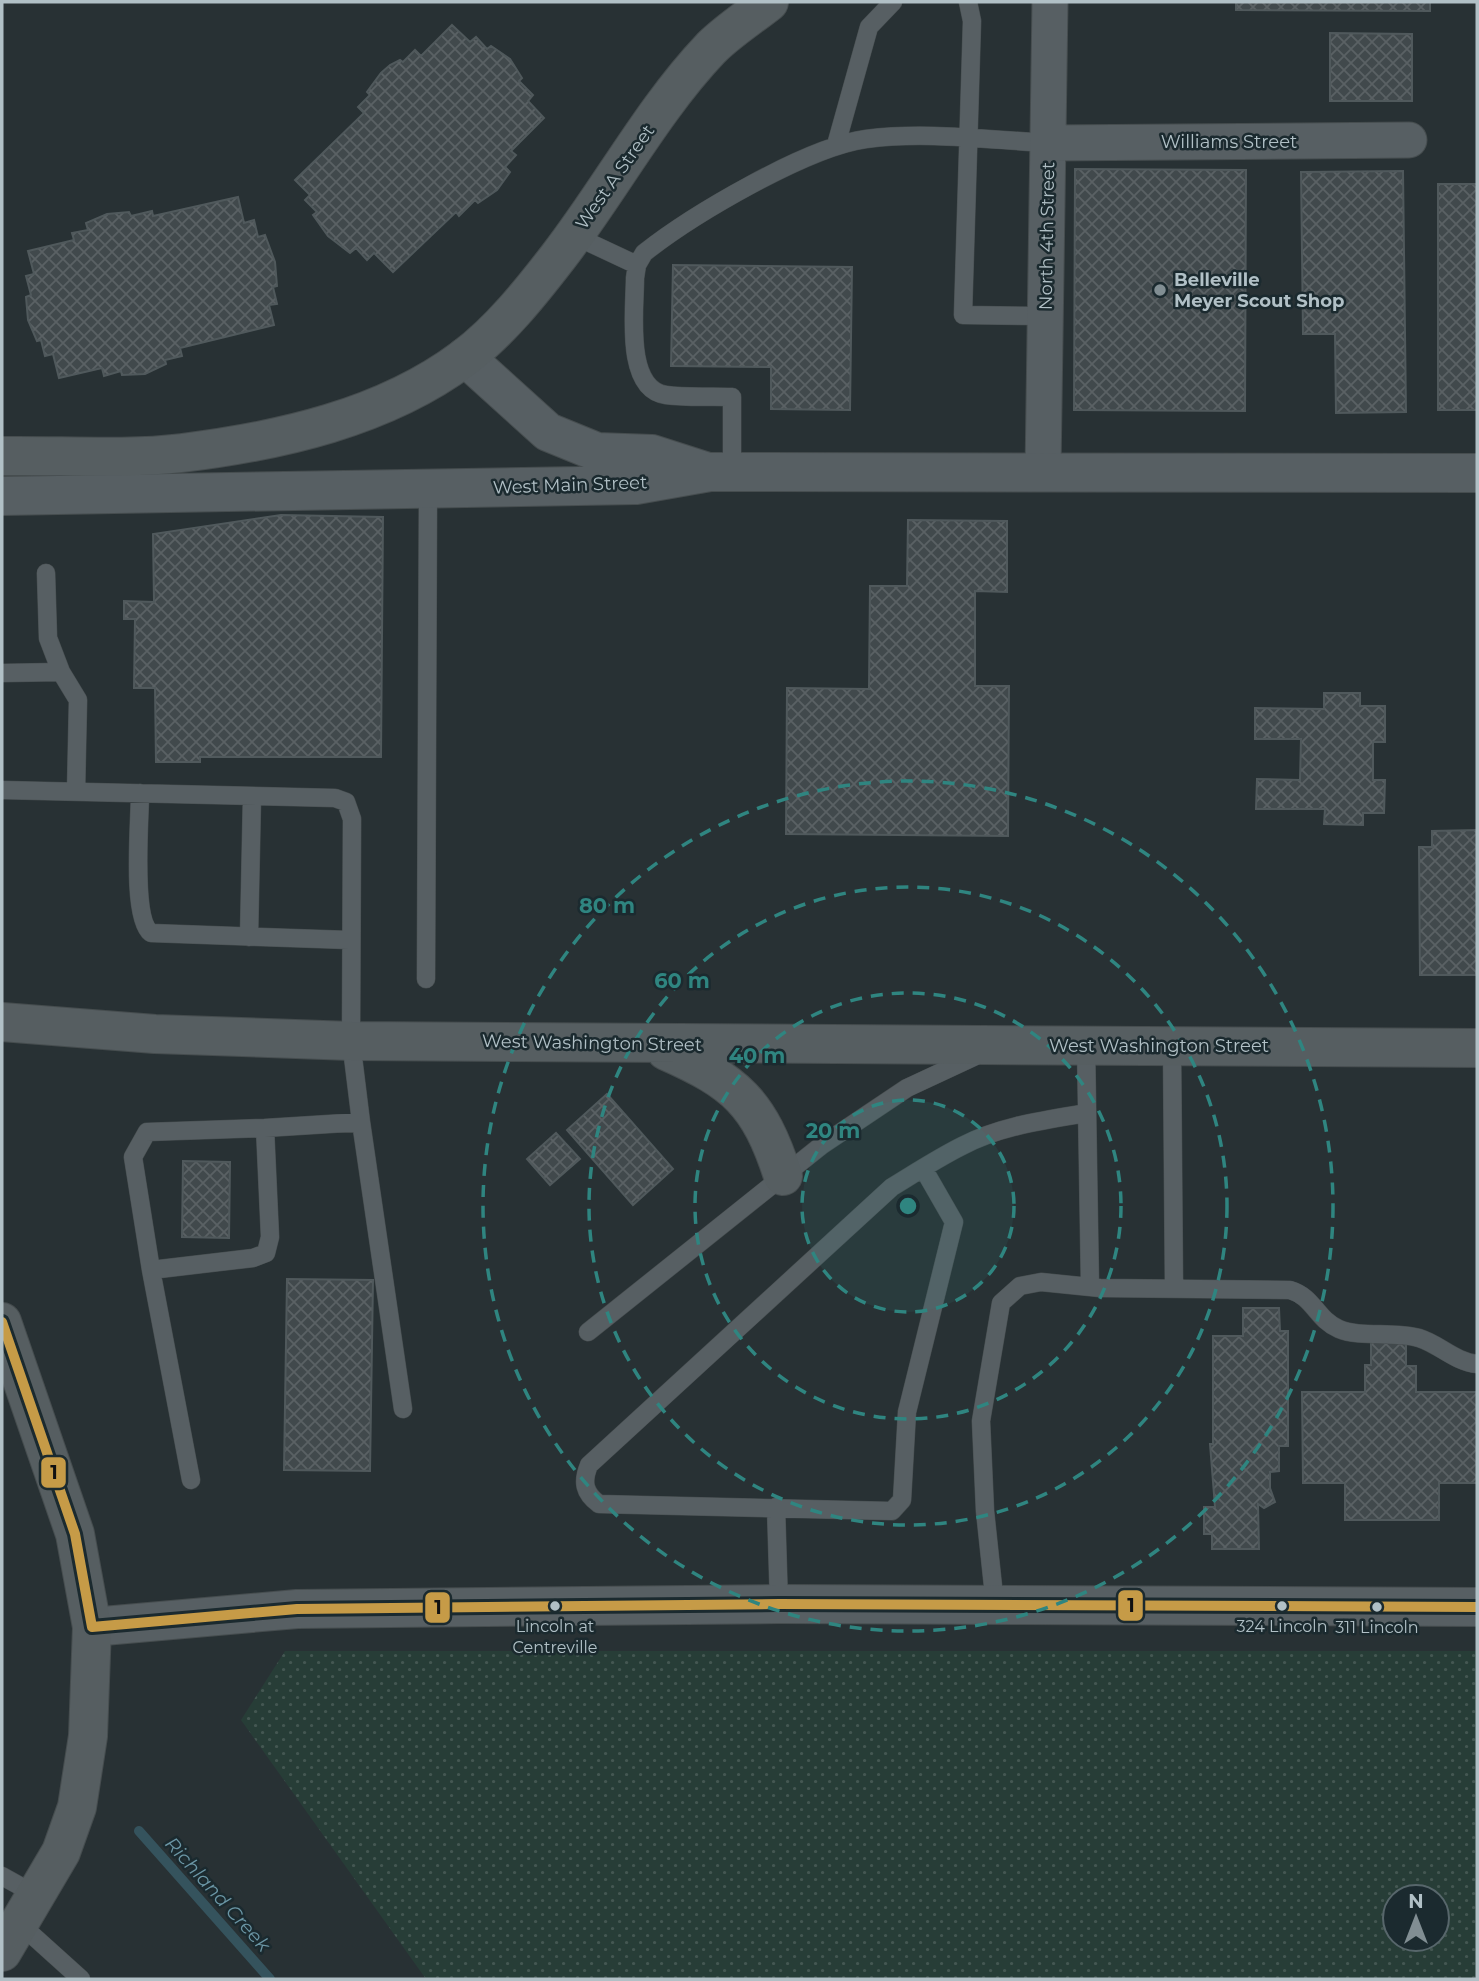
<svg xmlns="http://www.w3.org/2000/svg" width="1479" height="1981" font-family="Montserrat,sans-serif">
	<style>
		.green { fill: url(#green-dots); fill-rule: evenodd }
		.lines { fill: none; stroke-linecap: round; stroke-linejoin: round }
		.stream { stroke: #35535d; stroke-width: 10 }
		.building { fill: url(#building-cross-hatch); stroke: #50595c; stroke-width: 2 }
		.service-casing { stroke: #464d4f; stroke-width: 19 }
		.minor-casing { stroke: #464d4f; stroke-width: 37 }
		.tertiary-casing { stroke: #464d4f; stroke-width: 40 }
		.secondary-casing { stroke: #464d4f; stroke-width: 40 }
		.service { stroke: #575f63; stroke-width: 18 }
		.minor { stroke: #575f63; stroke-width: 35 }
		.tertiary { stroke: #575f63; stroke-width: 38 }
		.secondary { stroke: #565e61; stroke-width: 38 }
		.bus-1-casing { stroke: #1b2a2f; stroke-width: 16 }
		.bus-1 { stroke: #c69b47; stroke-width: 10 }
		.ring { fill: none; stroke: #2f8580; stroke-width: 3.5; stroke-dasharray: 12 9 }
		.poi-dot { fill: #818e93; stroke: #1b2a2f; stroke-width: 2.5 }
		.bus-dot { fill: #b1c0c6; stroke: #1b2a2f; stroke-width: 2.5 }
		.labels { text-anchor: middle; stroke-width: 5; stroke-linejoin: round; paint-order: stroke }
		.bus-label { font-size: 16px; fill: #b1c0c6; stroke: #1b2a2f }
		.street-label { font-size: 18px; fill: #b1c0c6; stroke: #1b2a2f }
		.poi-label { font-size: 18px; font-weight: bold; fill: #b1c0c6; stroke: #1b2a2f; text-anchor: start }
		.water-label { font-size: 19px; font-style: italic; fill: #6b96a5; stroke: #1b2a2f }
		.centre { fill: #2f8580; stroke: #1b2a2f; stroke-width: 3.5 }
		.ring-label { font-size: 21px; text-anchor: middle; font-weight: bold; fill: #2f8580; stroke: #1b2a2f; stroke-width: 5; stroke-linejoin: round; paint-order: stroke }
		.line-badge { stroke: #1b2a2f; stroke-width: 2.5 }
		.pale-badge-label { font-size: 19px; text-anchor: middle; font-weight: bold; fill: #111 }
	</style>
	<defs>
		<pattern id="green-dots" width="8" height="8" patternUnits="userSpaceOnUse" patternTransform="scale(1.75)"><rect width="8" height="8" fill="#273d37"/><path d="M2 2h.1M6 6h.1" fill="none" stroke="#445752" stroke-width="1.8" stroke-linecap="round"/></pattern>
		<pattern id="building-cross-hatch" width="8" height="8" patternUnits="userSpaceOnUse" patternTransform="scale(1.75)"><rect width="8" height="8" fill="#41494c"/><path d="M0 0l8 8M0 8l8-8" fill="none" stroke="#5a6164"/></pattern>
	</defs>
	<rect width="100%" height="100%" fill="#283134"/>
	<!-- green -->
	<path class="green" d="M285 1651H1477V1979H426L241 1720ZM1395 1897H1437V1939H1395Z"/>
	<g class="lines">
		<!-- stream -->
		<path class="stream" d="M139 1831 270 1979"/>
	</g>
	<!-- building -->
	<path class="building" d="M1236 2H1430V11L1236 10Z
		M452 25 470 42 476 37 487 49 491 46 510 59 522 78 519 81 533 95 528 101 544 118 511 151 516 155 505 167 510 172 497 190 478 203 475 200 459 216 456 212 393 272 374 253 367 260 356 248 350 253 328 236 313 215 317 212 305 200 310 195 295 180 364 113 358 107 370 95 367 92 381 73 390 65 400 60 403 62 415 50 421 56Z
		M1330 33 1412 34V101H1330Z
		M1075 169 1246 170 1245 411 1074 410Z
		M1403 171 1406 412 1336 413 1335 334H1303L1301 172Z
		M1438 184H1477V410H1438Z
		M238 197 244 223 254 220 258 237 265 235 275 262 277 286 273 287 277 304 269 305 274 325 180 348 182 356 165 360 166 364 145 374 122 375 121 371 104 376 102 368 59 378 53 354 45 356 41 340 37 341 28 320 26 297 31 295 26 276 34 274 28 251 74 240 72 233 88 230 86 223 107 214 129 212 131 216 152 211 153 216Z
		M673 265 852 267 850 410 771 409V367L671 366Z
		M281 515 383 517 381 757H200V762H156L155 688H134L135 619H124V601L154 602 153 534Z
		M908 520 1007 521V592L975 591V686H1009L1008 836 786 834 787 688 869 689 870 586H907Z
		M1324 693H1360V706H1385V742H1373V780H1385L1384 813H1363V825L1324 824 1325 809H1256L1257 779 1300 780 1301 739H1255V708L1324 709Z
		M1477 830V975H1420L1419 847H1432V831Z
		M607 1094 673 1169 633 1205 567 1130Z
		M556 1133 580 1159 550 1185 527 1159Z
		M183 1161 230 1162 229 1238 182 1237Z
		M287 1279 373 1280 370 1471 284 1470Z
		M1243 1308H1279L1280 1331H1288V1446H1279V1471L1270 1472V1488L1275 1502 1264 1508 1258 1504 1259 1549H1212V1534H1204V1507H1215L1210 1444H1213V1336H1243Z
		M1371 1342H1406V1366H1416V1392H1477V1483H1439V1520H1345V1483H1303L1302 1392H1365V1365H1371Z"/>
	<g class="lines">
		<!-- service casing -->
		<g class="service-casing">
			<path id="service" d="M968 2 972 21 963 315 1046 316
				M836 145 869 27 893 2
				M573 235 637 265
				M732 472V397C711 396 687 398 666 395 624 389 635 309 635 278L637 265 644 253C692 215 807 147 866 139 926 131 989 140 1049 143
				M46 573 48 638 61 672 78 700 76 792
				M2 673 61 672
				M2 790 335 798 346 802 352 819 351 1041 361 1122
				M140 793C140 821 131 918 151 933L349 940
				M249 937 252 796
				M426 979 428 489
				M1086 1045 1090 1287
				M1172 1046 1174 1289
				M923 1168 954 1222 907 1412 902 1500 892 1511 599 1504C584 1493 582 1482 589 1465L892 1187C915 1173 938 1158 962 1146 1000 1126 1045 1120 1087 1113
				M151 1270 253 1258 266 1253 270 1237 265 1128 361 1122 403 1409
				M588 1332 822 1145 907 1088 980 1054
				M191 1480 151 1270 133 1157 147 1132 265 1128
				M776 1507 779 1604
				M995 1605 985 1511 981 1421 1001 1303 1020 1286 1041 1282 1100 1288 1290 1290C1314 1297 1316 1319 1339 1329 1360 1338 1394 1331 1419 1338 1439 1344 1455 1362 1477 1364
				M2 1876 38 1896
				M20 1924 81 1979"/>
		</g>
		<!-- minor casing -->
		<g class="minor-casing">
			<path id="minor" d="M1049 143 1409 140
				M1043 471 1050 2"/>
		</g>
		<!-- tertiary casing -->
		<g class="tertiary-casing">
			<path id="tertiary" d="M465 357 548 432 597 452 652 454 705 471
				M2 496 636 485 710 472 1477 473
				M92 1627 297 1609 779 1604 1477 1607"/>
		</g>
		<!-- secondary casing -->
		<g class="secondary-casing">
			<path id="secondary" d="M2 456C61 455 123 460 182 453 279 441 384 418 464 358 500 331 531 292 558 257 610 190 652 110 711 48 728 31 750 17 769 2
				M2 1022 155 1034 351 1041 1477 1048
				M666 1051C736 1082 759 1102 783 1176
				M2 1322 75 1534 92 1627 88 1736 77 1807 61 1852 2 1952"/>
		</g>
		<!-- service -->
		<use href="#service" class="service"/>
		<!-- minor -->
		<use href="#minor" class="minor"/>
		<!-- tertiary -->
		<use href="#tertiary" class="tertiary"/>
		<!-- secondary -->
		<use href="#secondary" class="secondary"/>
		<!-- bus-1 casing -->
		<g class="bus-1-casing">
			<path id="bus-1" d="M2 1322 75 1534 92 1627
				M92 1627 297 1609 779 1604 1477 1607"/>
		</g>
		<!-- bus-1 -->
		<use href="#bus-1" class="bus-1"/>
	</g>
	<!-- distance rings -->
	<circle cx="908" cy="1206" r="106" fill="#2f8580" fill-opacity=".12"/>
	<g class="ring">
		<circle cx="908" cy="1206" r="106"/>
		<circle cx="908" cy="1206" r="213"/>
		<circle cx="908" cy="1206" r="319"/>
		<circle cx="908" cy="1206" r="425"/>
	</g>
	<!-- markers -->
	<circle class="poi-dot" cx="1160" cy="290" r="7"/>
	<g class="bus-dot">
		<circle cx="555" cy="1606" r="6"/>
		<circle cx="1282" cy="1606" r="6"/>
		<circle cx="1377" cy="1607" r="6"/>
	</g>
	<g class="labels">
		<!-- bus labels -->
		<g class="bus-label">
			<text x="555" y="1632">Lincoln at<tspan x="555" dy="21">Centreville</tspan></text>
			<text x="1282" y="1632">324 Lincoln</text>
			<text x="1377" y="1633">311 Lincoln</text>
		</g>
		<!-- street labels -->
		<g class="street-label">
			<text x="1229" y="148">Williams Street</text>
			<text transform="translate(615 177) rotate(-55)" y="6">West A Street</text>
			<text transform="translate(1047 236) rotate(-89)" y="6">North 4th Street</text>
			<text transform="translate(570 485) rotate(-2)" y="6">West Main Street</text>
			<text transform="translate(592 1043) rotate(1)" y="6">West Washington Street</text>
			<text x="1159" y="1052">West Washington Street</text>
		</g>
		<!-- poi labels -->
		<g class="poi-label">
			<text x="1174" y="286">Belleville<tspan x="1174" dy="21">Meyer Scout Shop</tspan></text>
		</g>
		<!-- water labels -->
		<g class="water-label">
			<text transform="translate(218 1894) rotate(48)" y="7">Richland Creek</text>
		</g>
	</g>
	<circle cx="908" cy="1206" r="10" class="centre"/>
	<g class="ring-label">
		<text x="607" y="913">80 m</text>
		<text x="682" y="988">60 m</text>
		<text x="757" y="1063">40 m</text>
		<text x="833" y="1138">20 m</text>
	</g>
	<g class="line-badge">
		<rect x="40" y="1456" width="27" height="33" rx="7" fill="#c69b47"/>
		<rect x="1117" y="1589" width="27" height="33" rx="7" fill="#c69b47"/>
		<rect x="424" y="1591" width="27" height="33" rx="7" fill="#c69b47"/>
	</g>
	<g class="pale-badge-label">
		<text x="54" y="1479">1</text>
		<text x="1131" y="1612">1</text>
		<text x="438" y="1614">1</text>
	</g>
	<!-- border -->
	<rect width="1479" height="1981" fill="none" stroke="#b1c0c6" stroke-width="7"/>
	<!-- north arrow -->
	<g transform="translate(1416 1918)"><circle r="33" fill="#1b2a2f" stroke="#57666b" stroke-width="2"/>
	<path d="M0-5L12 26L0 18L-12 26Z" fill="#818e93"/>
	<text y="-10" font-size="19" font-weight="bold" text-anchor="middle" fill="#b1c0c6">N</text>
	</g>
</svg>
